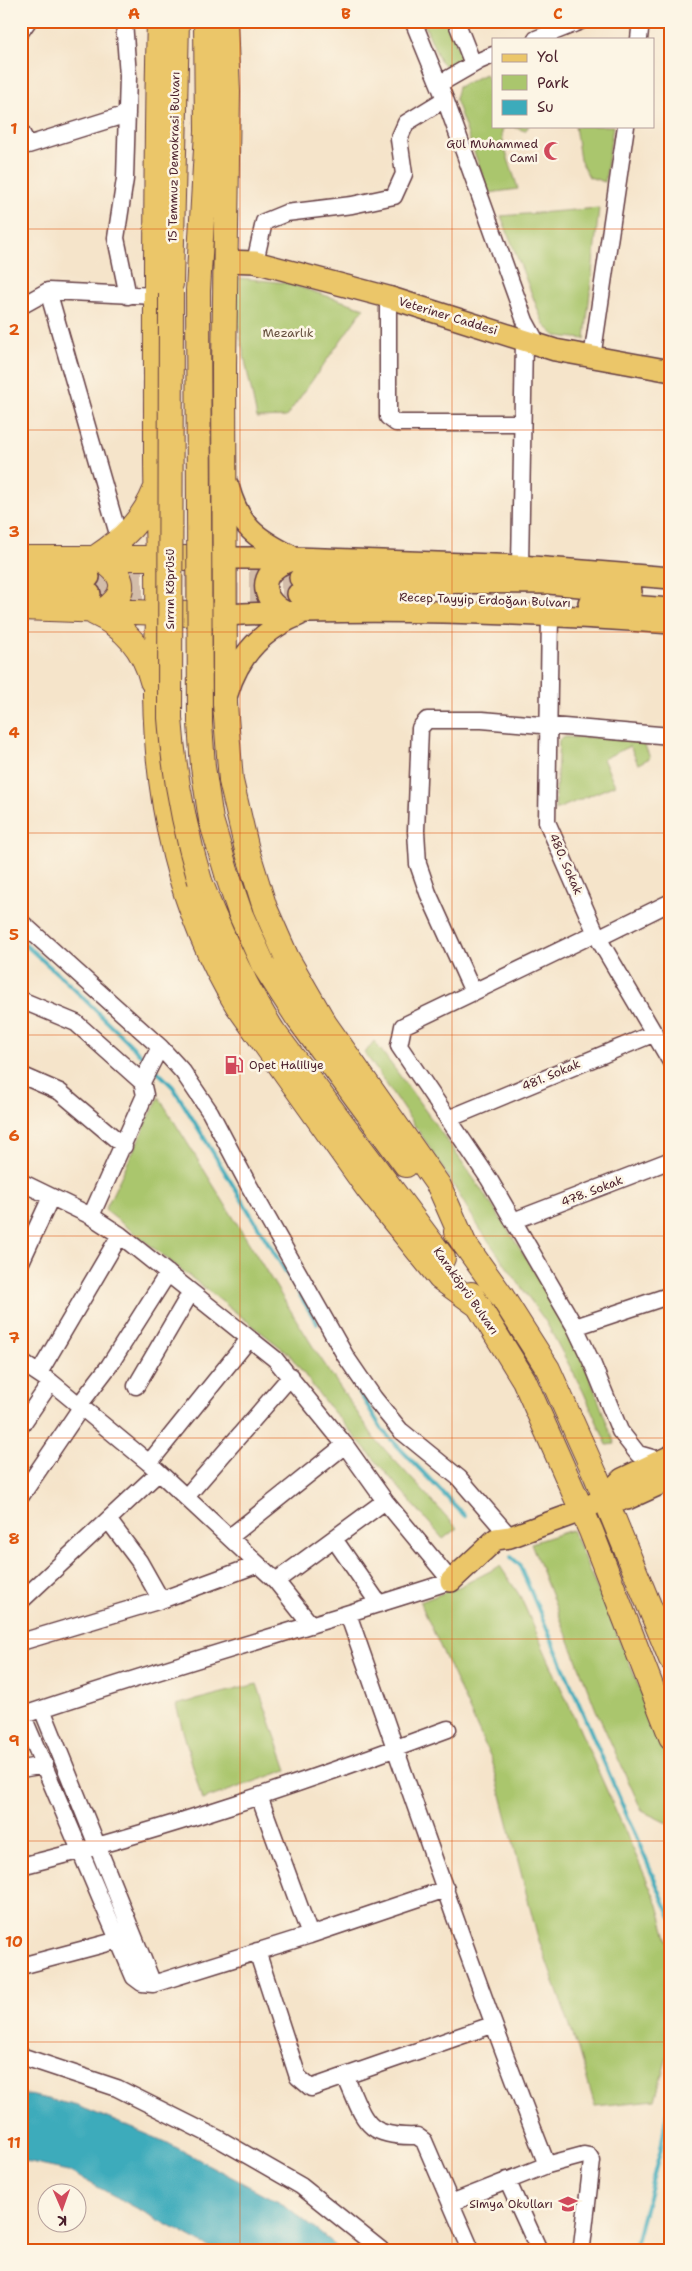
<svg xmlns="http://www.w3.org/2000/svg" width="692" height="2271" font-family="'Shantell Sans',sans-serif">
	<style>
		.green { fill: #aac66d; stroke: #7a724c }
		.water { fill: #3cabbb; stroke: #436573 }
		.lines { fill: none; stroke-linecap: round; stroke-linejoin: round }
		.stream { stroke: #3cabbb; stroke-width: 4 }
		.major-tunnel { stroke: #d3bdaa; stroke-width: 21; stroke-dasharray: 21 11; stroke-linecap: butt }
		.minor-casing { stroke: #643d43; stroke-width: 19 }
		.major-casing { stroke: #643d43; stroke-width: 24 }
		.highway-casing { stroke: #643d43; stroke-width: 26 }
		.minor { stroke: #fff; stroke-width: 16 }
		.major { stroke: #ebc669; stroke-width: 21 }
		.highway { stroke: #ebc669; stroke-width: 24 }
		.highway-bridge-casing { stroke: #643d43; stroke-width: 26; stroke-linecap: butt }
		.highway-bridge { stroke: #ebc669; stroke-width: 24 }
		.grid { fill: none; stroke: #e0560e; stroke-width: 1; stroke-opacity: 0.55 }
		.labels { text-anchor: middle; stroke-width: 5; stroke-linejoin: round; paint-order: stroke }
		.poi-label { font-size: 12px; fill: #4a1f2b; stroke: #fcf5e5; text-anchor: end }
		.street-label { font-size: 12px; fill: #4a1f2b; stroke: #fcf5e5 }
		.park-label { font-size: 12px; fill: #67513f; stroke: #fcf5e5 }
		.neatline { fill: none; stroke: #e0560e; stroke-width: 2 }
		.grid-label { font-size: 16px; text-anchor: middle; font-weight: bold; fill: #e0560e }
	</style>
	<rect width="100%" height="100%" fill="#fcf5e5"/>
	<filter id="ink" filterUnits="userSpaceOnUse"><feTurbulence type="fractalNoise" baseFrequency=".02" numOctaves="2"/><feDisplacementMap in="SourceGraphic" scale="10" xChannelSelector="R" yChannelSelector="G"/><feConvolveMatrix kernelMatrix="1 2 1 2 8 2 1 2 1" color-interpolation-filters="sRGB"/></filter>
	<filter id="wash" filterUnits="userSpaceOnUse"><feTurbulence type="fractalNoise" baseFrequency=".0096" numOctaves="4" result="noise"/><feDisplacementMap in="SourceGraphic" scale="20" xChannelSelector="R" yChannelSelector="G"/><feGaussianBlur stdDeviation="1.12" result="paint"/><feColorMatrix in="noise" values="0 0 0 0 0 0 0 0 0 0 0 0 0 0 0 0 0 1.4 0 .05"/><feComposite in="paint" operator="in"/></filter>
	<g filter="url(#wash)">
		<rect width="100%" height="100%" fill="#f5e4ca"/>
		<!-- green -->
		<path class="green" d="M423 21H447L461 56 458 63 445 66 440 61Z
			M485 74 493 88V126H529L525 131 513 127 502 129C500 142 514 173 518 189L489 193 455 99 458 87Z
			M575 126H613L605 182 589 177 580 160Z
			M599 208 585 339 556 336 544 325 501 216Z
			M231 277 287 283 364 308 286 417 257 418 241 341Z
			M564 737 642 738 650 758 638 764 630 746 603 759 615 785 555 810 559 740Z
			M374 1041C444 1135 513 1229 569 1332 588 1367 600 1407 615 1444L607 1445 583 1391 546 1322 480 1229 434 1154 365 1053Z
			M159 1097 315 1350 375 1439 457 1528 443 1539 325 1402 289 1354 105 1210Z
			M572 1530 631 1667 671 1769V1825L642 1811 596 1710 531 1543Z
			M500 1566 520 1596 658 1905 671 1952V2025L669 2050 655 2100 595 2106 578 2049 537 1935 492 1760 420 1602 461 1586Z
			M257 1684 287 1770 202 1800 176 1705Z"/>
		<!-- water -->
		<path class="water" d="M21 2093 78 2106 166 2142 286 2206 341 2250H214L68 2171 21 2161Z"/>
		<g class="lines">
			<!-- stream -->
			<path class="stream" d="M21 941 68 983 148 1062
				M154 1068 173 1087 317 1323
				M347 1372 383 1431 465 1516
				M511 1557 519 1564 671 1918
				M634 2250 661 2148 671 2086"/>
		</g>
	</g>
	<g filter="url(#ink)">
		<g class="lines">
			<!-- major-tunnel -->
			<path class="major-tunnel" d="M89 577 300 578
				M90 594H298"/>
			<!-- minor casing -->
			<g class="minor-casing">
				<path id="minor" d="M124 21 128 76 125 179 116 238 128 296
					M413 21 445 99 525 321 538 345
					M456 21 473 64
					M21 31 28 21
					M536 39 581 21
					M639 39 641 21
					M439 84 479 61 493 55
					M21 132 28 145 127 114
					M255 262 264 222 286 213 352 205 394 196 404 174 399 139 406 123 445 99
					M48 291 120 541
					M388 297V417L396 423H522
					M21 306 48 291 156 296
					M592 358 626 126
					M520 566 524 340
					M550 614 547 822 598 938 671 1062
					M21 922 160 1047 183 1072 210 1112 247 1182 346 1357 374 1398 400 1430 459 1478 510 1537
					M596 933 403 1026 399 1046 489 1179 575 1327 593 1365 620 1431 638 1454 659 1460
					M598 938 671 902
					M473 992 428 893 418 864 416 831 420 728 427 720H482L671 736
					M21 1000 76 1023 142 1082 145 1095 91 1216
					M21 1075 60 1092 124 1146
					M142 1082 160 1047
					M448 1119 655 1033
					M21 1182 91 1216 120 1235 275 1359 345 1445 385 1501 451 1581C309 1627 165 1667 24 1715
					M513 1221 671 1160
					M21 1262 51 1197
					M575 1327 671 1295
					M21 1362 51 1382 149 1463 276 1581 311 1625
					M39 1373 120 1235
					M136 1386 191 1292
					M80 1404 109 1366 168 1273
					M21 1426 51 1382
					M149 1463 249 1339
					M21 1496 82 1406
					M186 1497 291 1376
					M109 1521 139 1561 161 1600
					M230 1537 345 1445
					M334 1539 379 1604
					M276 1581 385 1501
					M21 1601 158 1473
					M348 1614C413 1798 476 1983 547 2165
					M21 1642 161 1600 256 1565
					M42 1709 153 1984
					M21 1712 134 1977 142 1983 153 1984 310 1935 446 1889
					M21 1769 45 1765
					M259 1796 310 1935
					M21 1866C166 1830 308 1781 448 1729
					M257 1951 298 2077 311 2088 492 2025
					M21 1966 119 1940
					M21 2056 117 2088 219 2139 301 2186 381 2250
					M345 2076C365 2119 363 2138 417 2136L424 2141 471 2250
					M507 2180 539 2250
					M451 2203 547 2165 584 2155 589 2156 592 2161 582 2246 579 2250"/>
			</g>
			<!-- major casing -->
			<g class="major-casing">
				<path id="major" d="M225 261 255 262 388 297 555 350 671 371
					M228 486C239 526 255 538 291 556
					M225 558H296L520 566 671 578
					M21 576 89 577
					M300 578 388 582 549 583 631 591
					M21 593 90 594
					M298 594 398 597
					M589 603 671 609
					M285 612C267 603 256 582 277 567 282 563 290 561 296 558
					M225 615C374 607 522 612 671 623
					M227 694C238 656 262 630 299 615
					M604 1498 627 1499 671 1479
					M451 1581 496 1539 510 1537 581 1511 604 1498 622 1479 671 1456"/>
			</g>
			<!-- highway casing -->
			<g class="highway-casing">
				<path id="highway" d="M159 21C155 165 156 309 156 453 156 507 159 560 158 614 158 640 155 667 155 694 157 805 179 910 237 1005L368 1189 440 1278 480 1307
					M225 21 228 92 224 366 225 704 231 781 247 850 265 908 287 958 325 1024 439 1186 465 1245
					M171 284 177 21
					M198 291 207 131 206 21
					M96 557C123 539 143 520 155 490
					M96 557C123 572 132 590 104 610
					M21 558H219
					M21 608 218 615
					M94 613C125 627 144 649 152 681
					M227 874 241 915 263 964 297 1017 406 1165
					M200 881C220 934 243 983 273 1031L443 1258
					M456 1232 501 1295 548 1369 596 1476 671 1659
					M471 1294 524 1380 591 1531 671 1737"/>
			</g>
			<!-- minor -->
			<use href="#minor" class="minor"/>
			<!-- major -->
			<use href="#major" class="major"/>
			<!-- highway -->
			<use href="#highway" class="highway"/>
			<!-- highway-bridge casing -->
			<g class="highway-bridge-casing">
				<path id="highway-bridge" d="M198 291 200 723 203 767 211 820 227 874
					M171 293 170 718C174 775 184 827 200 881"/>
			</g>
			<!-- highway-bridge -->
			<use href="#highway-bridge" class="highway-bridge"/>
		</g>
	</g>
	<!-- grid -->
	<path class="grid" d="M240 21V2250M452 21V2250M21 229H671M21 430H671M21 632H671M21 833H671M21 1035H671M21 1236H671M21 1438H671M21 1639H671M21 1841H671M21 2042H671"/>
	<!-- icons -->
	<defs>
		<g id="mosque-bare" transform="scale(1.5)"><path d="M3.5-4.9A6 6 0 1 0 3.5 4.9A5 5 0 1 1 3.5-4.9Z" fill="#d1495b" stroke="#fcf5e5" stroke-width="2.5" paint-order="stroke"/></g>
		<g id="fuel-bare" transform="scale(1.5)"><path d="M-5.5-6h7V0h2V4h1.3V-2.5L3-4.5l.8-.8L6-3V5H2.5V1h-1V6h-7ZM-4.2-4.7v3.2H.2V-4.7Z" fill="#d1495b" stroke="#fcf5e5" stroke-width="2.5" paint-order="stroke"/></g>
		<g id="school-bare" transform="scale(1.5)"><path d="M0-5L7-2L0 1L-7-2ZM-4 1L0 2.5L4 1V4Q0 6-4 4Z" fill="#d1495b" stroke="#fcf5e5" stroke-width="2.5" paint-order="stroke"/></g>
	</defs>
	<g fill-rule="evenodd">
		<use href="#mosque-bare" x="553" y="151"/>
		<use href="#fuel-bare" x="234" y="1065"/>
		<use href="#school-bare" x="568" y="2204"/>
	</g>
	<g class="labels">
		<!-- poi labels -->
		<g class="poi-label">
			<text x="538" y="148">Gül Muhammed<tspan x="538" dy="14">Cami</tspan></text>
			<text x="249" y="1069" text-anchor="start">Opet Haliliye</text>
			<text x="553" y="2208">Simya Okulları</text>
		</g>
		<!-- street labels -->
		<g class="street-label">
			<text transform="translate(174 157) rotate(-89)" y="4">15 Temmuz Demokrasi Bulvarı</text>
			<text transform="translate(448 316) rotate(17)" y="4">Veteriner Caddesi</text>
			<text transform="translate(170 589) rotate(-90)" y="4">Sırrın Köprüsü</text>
			<text transform="translate(485 600) rotate(2)" y="4">Recep Tayyip Erdoğan Bulvarı</text>
			<text transform="translate(566 864) rotate(66)" y="4">480. Sokak</text>
			<text transform="translate(551 1075) rotate(-23)" y="4">481. Sokak</text>
			<text transform="translate(592 1191) rotate(-21)" y="4">478. Sokak</text>
			<text transform="translate(466 1291) rotate(55)" y="4">Karaköprü Bulvarı</text>
		</g>
		<!-- park labels -->
		<g class="park-label">
			<text x="288" y="337">Mezarlık</text>
		</g>
	</g>
	<!-- margin -->
	<rect width="692" height="2271" fill="none" stroke="#fcf5e5" stroke-width="55"/>
	<!-- legend -->
	<rect x="492" y="38" width="162" height="90" fill="#fcf5e5" stroke="#b59f9b"/>
	<rect x="502" y="54" width="25" height="8" fill="#ebc669" stroke="#b59f9b"/>
	<text x="537" y="62" font-size="15" fill="#4a1f2b">Yol</text>
	<rect x="502" y="75" width="25" height="15" fill="#aac66d" stroke="#b59f9b"/>
	<text x="537" y="88" font-size="15" fill="#4a1f2b">Park</text>
	<rect x="502" y="100" width="25" height="15" fill="#3cabbb" stroke="#b59f9b"/>
	<text x="537" y="112" font-size="15" fill="#4a1f2b">Su</text>
	<!-- north arrow -->
	<g transform="translate(62 2208) rotate(178)"><circle r="24" fill="#fcf5e5" stroke="#b59f9b"/>
	<path d="M0-4L9 19L0 12L-9 19Z" fill="#d1495b"/>
	<text y="-8" font-size="14" font-weight="bold" text-anchor="middle" fill="#4a1f2b">K</text>
	</g>
	<rect x="28" y="28" width="636" height="2216" class="neatline"/>
	<g class="grid-label">
		<text x="134" y="19">A</text>
		<text x="346" y="19">B</text>
		<text x="558" y="19">C</text>
		<text x="14" y="134">1</text>
		<text x="14" y="335">2</text>
		<text x="14" y="537">3</text>
		<text x="14" y="738">4</text>
		<text x="14" y="940">5</text>
		<text x="14" y="1141">6</text>
		<text x="14" y="1343">7</text>
		<text x="14" y="1544">8</text>
		<text x="14" y="1746">9</text>
		<text x="14" y="1947">10</text>
		<text x="14" y="2148">11</text>
	</g>
</svg>
